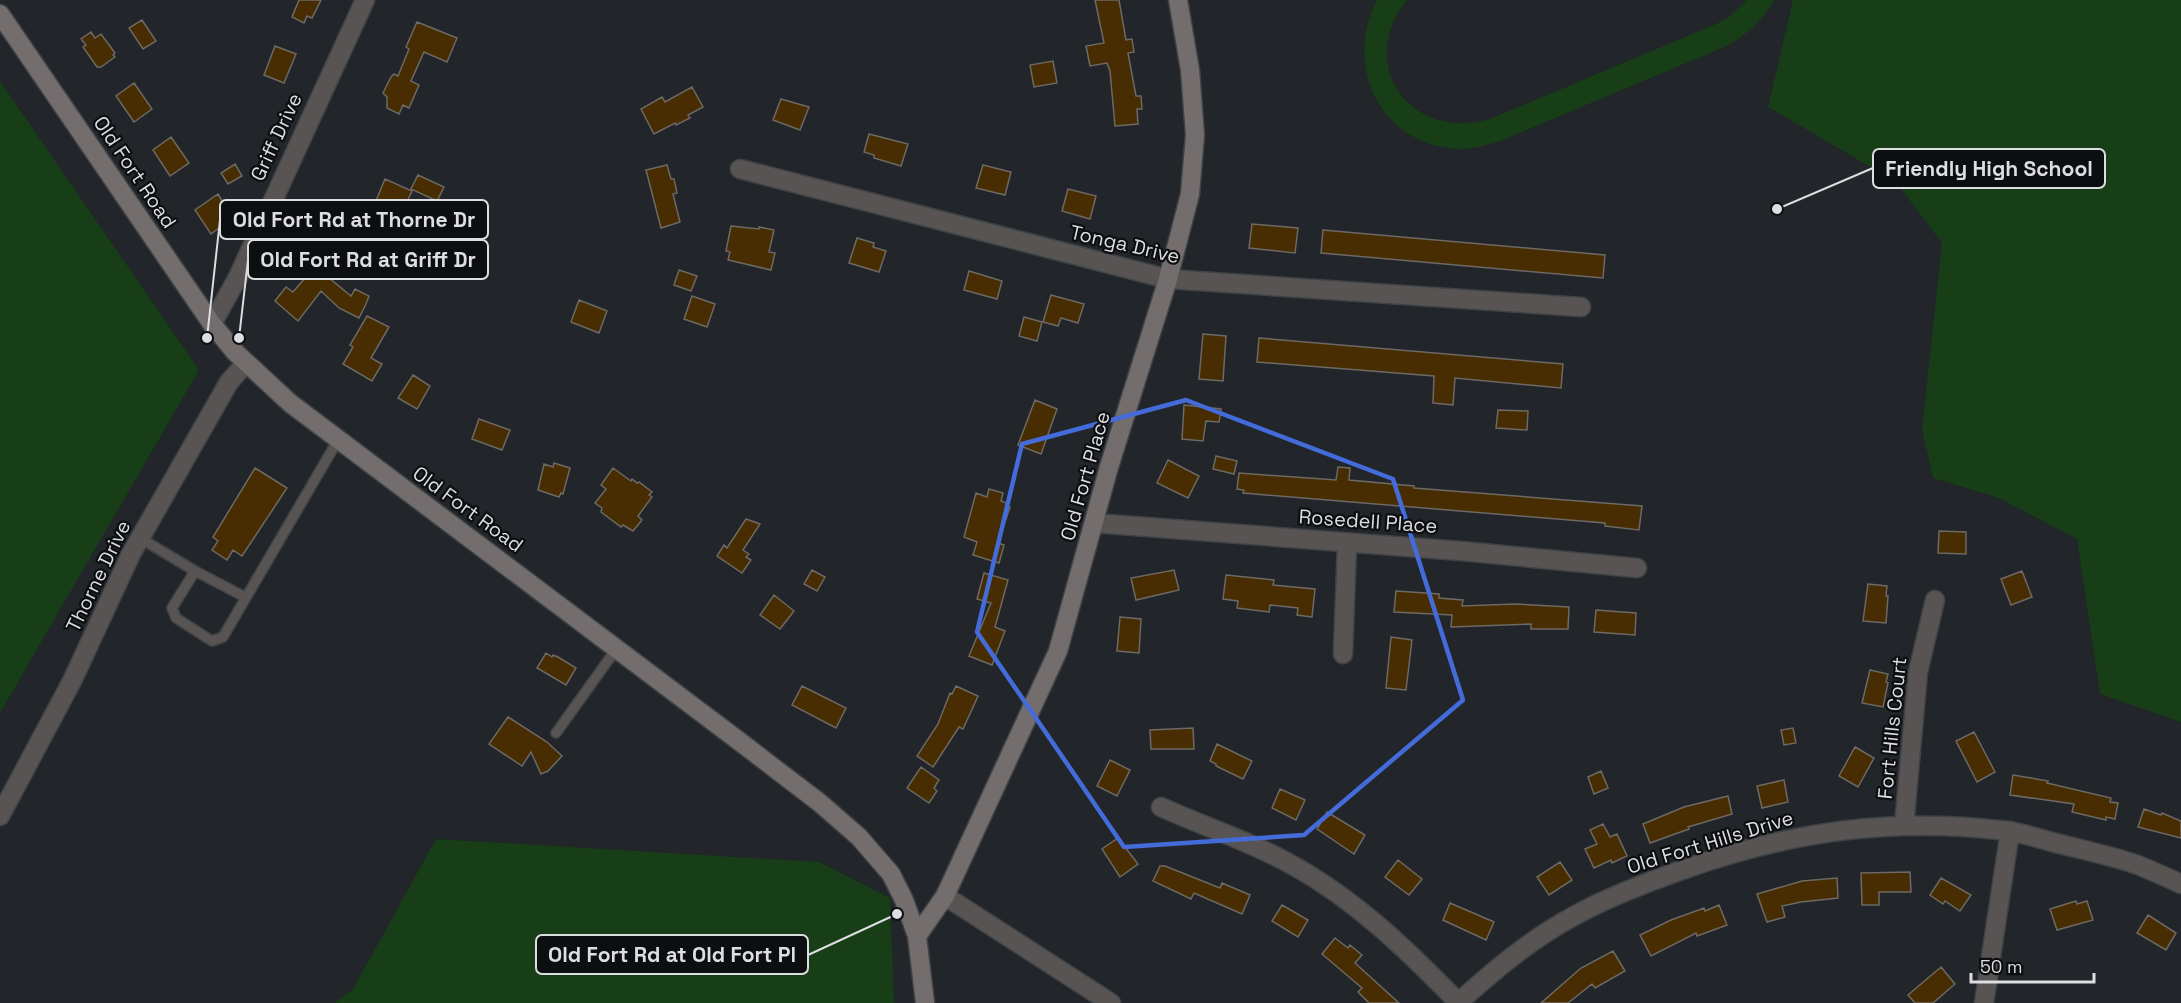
<svg xmlns="http://www.w3.org/2000/svg" width="2181" height="1003" font-family="'Space Grotesk',sans-serif">
	<style>
		.green { fill: #173e17 }
		.building { fill: #472d01; stroke: #6d6964; stroke-width: 1.5 }
		.lines { fill: none; stroke-linecap: round; stroke-linejoin: round }
		.lane-casing { stroke: #404346; stroke-width: 12 }
		.street-casing { stroke: #404346; stroke-width: 21 }
		.secondary-casing { stroke: #404346; stroke-width: 21 }
		.lane { stroke: #575453; stroke-width: 9 }
		.street { stroke: #575453; stroke-width: 18 }
		.secondary { stroke: #736e6d; stroke-width: 18 }
		.marked { fill: none; stroke: #436bda; stroke-width: 4.5; stroke-linejoin: round }
		.labels { text-anchor: middle; stroke-width: 4.5; stroke-linejoin: round; paint-order: stroke }
		.street-label { font-size: 20px; fill: #dddee1; stroke: #0d0e10 }
		.leader { fill: none; stroke: #dddee1; stroke-width: 2 }
		.callout-dot { fill: #dddee1; stroke: #0d0e10; stroke-width: 2 }
		.callout { fill: #0d0e10; stroke: #dddee1; stroke-width: 2 }
		.callout-label { font-size: 21px; text-anchor: middle; font-weight: bold; fill: #dddee1 }
	</style>
	<rect width="100%" height="100%" fill="#222529"/>
	<!-- green -->
	<path class="green" d="M1377 0H1407C1355 65 1411 142 1490 119L1716 24 1729 17 1747 0H1774C1763 21 1747 34 1727 46L1498 142C1486 145 1474 149 1462 149 1382 148 1342 68 1377 0Z
		M1793 0H2181V722L2100 694 2077 539 1999 498 1933 478 1922 430 1942 243 1896 182 1768 107Z
		M0 81 199 370 0 713Z
		M436 839 819 862 890 898 894 1003H335L353 989Z"/>
	<!-- building -->
	<path class="building" d="M299 0H321L312 18 307 16 304 23 292 17Z
		M1095 0H1119L1126 40 1132 39 1134 52 1128 53 1136 96H1141L1142 109H1137L1138 124 1115 126 1110 71 1107 63 1090 66 1086 46 1104 43Z
		M142 20 156 41 143 49 129 28Z
		M417 22 457 38 447 62 424 52 411 81 419 85 409 108 403 105 399 114 387 108V97L383 93 391 77 394 74 398 76 409 49 406 47Z
		M91 32 95 38 101 34 115 53 113 55 115 57 101 67H97L83 47 86 45 81 39Z
		M275 46 296 54 284 83 264 75Z
		M1053 61 1057 83 1034 87 1030 65Z
		M134 83 152 109 134 122 116 96Z
		M692 87 703 107 688 115 690 118 676 125 675 123 654 134 641 109 662 97 665 102Z
		M781 99 809 107 800 130 773 120Z
		M869 134 908 144 901 166 874 158V155L864 152Z
		M171 137 189 163 170 176 153 150Z
		M235 164 242 176 228 184 221 173Z
		M667 165 671 179H674L677 193 673 194 680 222 661 228 646 170Z
		M983 165 1011 172 1005 195 976 188Z
		M418 175 444 187 437 201 411 189Z
		M385 179 412 191 396 225 371 213Z
		M1068 189 1096 196 1090 219 1062 211Z
		M218 194 232 218 211 234 195 210Z
		M1252 224 1298 228 1295 253 1249 248Z
		M731 226 759 229V227L774 230 769 252 775 253 771 270 728 260 730 252 726 251Z
		M1323 230 1605 255 1603 278 1321 253Z
		M857 238 874 243 873 247 886 251 879 272 849 263Z
		M327 250 338 255 328 277 351 296 355 289 369 296 366 304 359 318 339 308 321 291 298 321 275 301 286 287 293 292 324 256Z
		M679 270 697 276 691 291 674 285Z
		M969 271 1002 281 997 299 964 290Z
		M1051 295 1084 304 1078 323 1061 318 1058 326 1043 322Z
		M692 296 715 304 707 327 684 319Z
		M579 300 607 311 599 333 571 322Z
		M367 316 389 327 371 358 382 364 372 381 343 364 353 347 350 345Z
		M1024 317 1042 322 1037 341 1019 336Z
		M1203 334 1226 336 1223 381 1199 379Z
		M1259 338 1563 364 1561 388 1455 378 1453 405 1433 403 1434 376 1257 362Z
		M413 375 430 386 417 409 398 398Z
		M1035 400 1057 409 1041 454 1018 445Z
		M1184 405 1221 409 1219 422 1206 421 1203 441 1182 439Z
		M1498 410 1528 411 1527 430 1496 428Z
		M479 419 510 430 502 450 472 439Z
		M1216 456 1237 461 1234 474 1213 469Z
		M1168 460 1199 476 1188 498 1157 483Z
		M554 463 570 468 563 494 561 493 559 497 538 490 544 464 553 467Z
		M1338 467 1350 468 1349 480 1414 486V488L1642 506 1639 530 1605 526V523L1243 493 1244 490 1237 489 1239 473 1336 480Z
		M255 468 287 488 242 556 233 550 227 560 212 550 218 541 213 537Z
		M613 468 631 481 632 479 637 483 639 482 652 492 649 495 652 497 638 516 642 520 633 531 623 525 621 527 601 512 602 508 595 503 606 489 601 485Z
		M989 489 1003 493 1001 501 1007 503 1006 506 1010 507 998 543 1004 545 999 563 973 555 977 542 964 537 976 493 987 497Z
		M746 519 760 524 743 550 749 554 746 557 751 560 742 573 717 556 724 545 727 548Z
		M1939 531 1966 532V554L1938 553Z
		M812 570 825 577 817 591 804 584Z
		M1174 570 1179 590 1136 600 1131 578Z
		M2022 571 2032 597 2011 605 2001 579Z
		M984 573 1008 580 995 627 1005 631 992 665 969 656 991 603 977 599Z
		M1226 575 1274 580 1273 585 1315 589 1312 617 1297 615 1298 608 1270 605 1269 612 1237 608 1238 601 1223 599Z
		M1868 584 1887 586 1886 596H1888L1886 623 1863 621Z
		M1396 591 1439 594V598L1463 600 1462 606 1516 604 1569 607 1568 629H1531V624L1451 627 1452 615 1394 612Z
		M774 595 794 611 780 629 760 615Z
		M1596 610 1636 613 1635 635 1594 632Z
		M1120 617 1141 619 1139 653 1117 651Z
		M1391 637 1412 640 1406 690 1386 688Z
		M546 653 552 657 553 655 558 657 576 668 566 685 537 668Z
		M1870 670 1888 674 1886 682 1888 683 1883 707 1862 703Z
		M802 686 846 708 836 728 792 705Z
		M956 686 978 696 963 729 959 727 933 767 917 756 938 724 950 693 952 694Z
		M508 717 547 742 562 756 548 771 541 774 531 752 522 766 489 744Z
		M1193 728 1194 749H1151L1150 730Z
		M1793 728 1796 743 1784 745 1781 730Z
		M1974 732 1995 772 1977 782 1956 741Z
		M1217 744 1252 761 1243 779 1216 766V764L1210 761Z
		M1855 747 1874 758 1858 787 1839 776Z
		M1110 760 1130 770 1117 796 1097 786Z
		M921 767 939 780 934 788 937 791 929 803 907 788Z
		M1601 771 1608 788 1594 794 1588 777Z
		M2013 775 2048 781 2047 783 2111 798 2110 802 2118 803 2115 819 2106 817V820L2072 812 2074 804 2010 795Z
		M1784 780 1788 802 1762 808 1757 786Z
		M1280 789 1305 800 1296 820 1272 808Z
		M1728 796 1732 814 1688 827 1689 829 1650 843 1643 824 1684 807Z
		M2144 809 2161 815 2162 813 2181 821V838L2138 827Z
		M1327 812 1365 835 1354 854 1317 829Z
		M1603 824 1610 837 1617 834 1627 856 1612 863 1611 860 1594 868 1585 849 1597 844 1590 830Z
		M1118 838 1138 864 1120 877 1102 849Z
		M1398 860 1422 879 1409 895 1385 877Z
		M1560 862 1572 880 1549 895 1537 877Z
		M1160 866H1165L1220 888 1222 883 1250 895 1242 914 1194 893 1191 899 1153 881Z
		M1910 872 1911 892H1879V905H1862L1861 873Z
		M1837 878 1838 898 1801 902 1782 906 1785 917 1767 922 1757 894 1802 881Z
		M1941 878 1971 895 1960 911 1945 901 1943 904 1930 895Z
		M2076 901 2077 904 2087 901 2093 920 2057 930 2050 909Z
		M1450 903 1494 922 1486 940 1443 920Z
		M1282 905 1308 920 1298 937 1272 921Z
		M1719 905 1727 925 1697 936 1696 933 1651 956 1640 935 1671 920 1704 908 1705 911Z
		M2148 915 2176 933 2166 950 2137 933Z
		M1335 938 1348 948 1350 945 1362 955 1355 963 1399 1003H1369L1358 992 1362 988 1322 954Z
		M1613 951 1625 971 1595 988 1592 984 1568 1003H1541L1581 968Z
		M1941 967 1955 984 1933 1003H1915L1908 995Z"/>
	<g class="lines">
		<!-- lane casing -->
		<g class="lane-casing">
			<path id="lane" d="M140 538 195 571 172 608 176 618 212 641 223 637 338 440
				M195 571 245 597
				M556 733 617 648"/>
		</g>
		<!-- street casing -->
		<g class="street-casing">
			<path id="street" d="M740 169 1168 279 1581 307
				M212 324 238 277 365 0
				M1094 523 1461 551 1637 568
				M1343 654 1347 543
				M1161 807C1205 827 1252 842 1294 866 1357 901 1408 951 1458 1002
				M0 816 72 681 131 554 229 382 246 363
				M1904 826 1918 672 1935 600
				M945 896 1111 1003
				M1458 1003C1493 971 1531 939 1574 916 1608 897 1645 883 1682 870 1791 831 1893 817 2008 831 2022 833 2037 838 2052 842 2079 849 2108 855 2135 864 2151 870 2166 877 2181 884
				M1984 1003 2010 831"/>
		</g>
		<!-- secondary casing -->
		<g class="secondary-casing">
			<path id="secondary" d="M0 14 212 324 235 352 290 403 739 741 820 803 859 837 891 874 904 900 917 936 925 1003
				M917 936 945 896 1058 651 1109 467 1168 279 1190 194 1195 135 1190 70 1178 0"/>
		</g>
		<!-- lane -->
		<use href="#lane" class="lane"/>
		<!-- street -->
		<use href="#street" class="street"/>
		<!-- secondary -->
		<use href="#secondary" class="secondary"/>
	</g>
	<!-- marked area -->
	<path class="marked" d="M1186 400 1393 479 1463 700 1304 835 1124 847 977 632 1022 444Z"/>
	<g class="labels">
		<!-- street labels -->
		<g class="street-label">
			<text transform="translate(276 137) rotate(-65)" y="7">Griff Drive</text>
			<text transform="translate(135 172) rotate(56)" y="7">Old Fort Road</text>
			<text transform="translate(1125 244) rotate(13)" y="7">Tonga Drive</text>
			<text transform="translate(1085 476) rotate(-74)" y="7">Old Fort Place</text>
			<text transform="translate(468 509) rotate(36)" y="7">Old Fort Road</text>
			<text transform="translate(1368 521) rotate(4)" y="7">Rosedell Place</text>
			<text transform="translate(98 576) rotate(-64)" y="7">Thorne Drive</text>
			<text transform="translate(1892 728) rotate(-84)" y="7">Fort Hills Court</text>
			<text transform="translate(1710 842) rotate(-17)" y="7">Old Fort Hills Drive</text>
		</g>
	</g>
	<!-- callouts -->
	<path class="leader" d="M1777 209L1873 168M207 338L220 220M239 338L248 260M897 914L808 955"/>
	<g class="callout-dot">
		<circle cx="1777" cy="209" r="6"/>
		<circle cx="207" cy="338" r="6"/>
		<circle cx="239" cy="338" r="6"/>
		<circle cx="897" cy="914" r="6"/>
	</g>
	<g class="callout">
		<rect x="1873" y="149" width="232" height="39" rx="6"/>
		<rect x="220" y="200" width="268" height="39" rx="6"/>
		<rect x="248" y="240" width="240" height="39" rx="6"/>
		<rect x="536" y="935" width="272" height="39" rx="6"/>
	</g>
	<g class="callout-label">
		<text x="1989" y="176">Friendly High School</text>
		<text x="354" y="227">Old Fort Rd at Thorne Dr</text>
		<text x="368" y="267">Old Fort Rd at Griff Dr</text>
		<text x="672" y="962">Old Fort Rd at Old Fort Pl</text>
	</g>
	<!-- scale -->
	<path d="M1971 973v9h123v-9" fill="none" stroke="#dddee1" stroke-width="3"/>
	<text x="1980" y="973" font-size="18" fill="#dddee1" stroke="#0d0e10" stroke-width="4.5" paint-order="stroke">50 m</text>
</svg>
